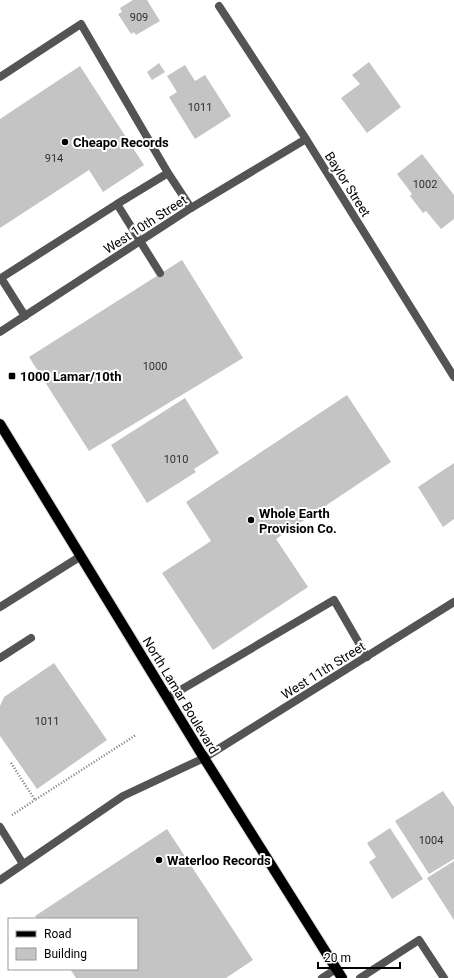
<svg xmlns="http://www.w3.org/2000/svg" width="454" height="978" font-family="Roboto,sans-serif">
	<style>
		.building { fill: #c4c4c4 }
		.lines { fill: none; stroke-linecap: round; stroke-linejoin: round }
		.primary-casing { stroke: #dbdbdb; stroke-width: 12 }
		.path { stroke: #767676; stroke-width: 2.5; stroke-dasharray: 1 2; stroke-linecap: butt }
		.lane { stroke: #545454; stroke-width: 8 }
		.street { stroke: #545454; stroke-width: 8 }
		.primary { stroke: #000; stroke-width: 10 }
		.poi-dot { fill: #000; stroke: #fff; stroke-width: 1.5 }
		.labels { text-anchor: middle; stroke-width: 4; stroke-linejoin: round; paint-order: stroke }
		.number-label { font-size: 11px; fill: #313131 }
		.poi-label { font-size: 13px; font-weight: bold; fill: #000; stroke: #fff; text-anchor: start }
		.street-label { font-size: 13px; fill: #000; stroke: #fff }
	</style>
	<rect width="100%" height="100%" fill="#fff"/>
	<!-- building -->
	<path class="building" d="M133 0H147L160 21 136 35 134 32 131 34 118 14 122 12 120 8Z
		M369 62 401 107 367 133 341 98 360 84 352 75Z
		M159 63 165 72 152 80 147 72Z
		M185 65 195 81 205 75 231 116 195 139 169 97 177 92 167 76Z
		M80 66 144 165 103 192 89 170 0 228V119Z
		M422 154 454 195V219L441 229 426 211 423 213 410 196 412 194 397 174Z
		M182 260 243 358 89 451 29 357Z
		M347 395 391 462 276 539 308 587 213 650 162 573 211 541 186 502Z
		M185 398 219 453 194 469 196 472 147 503 111 445Z
		M454 463V519L443 527 418 487Z
		M54 663 107 740 37 789 0 736V706L4 697Z
		M443 791 454 807V859L429 874 395 821Z
		M390 828 423 879 392 899 369 862 376 857 367 843Z
		M167 829 253 960 226 978H76L70 969H137V919H37L35 916Z
		M454 861V920L427 878Z"/>
	<g class="lines">
		<!-- primary casing -->
		<g class="primary-casing">
			<path id="primary" d="M0 424 204 758 342 978"/>
		</g>
		<!-- path -->
		<path class="path" d="M11 763 35 800 136 735
			M12 815 35 800"/>
		<!-- lane -->
		<path class="lane" d="M0 77 81 24 168 173
			M160 273 117 204 168 173 191 208
			M25 316 1 278 117 204
			M0 607 81 556
			M0 658 31 638
			M167 698 334 600 367 657
			M0 827 23 864
			M0 880 123 796 204 758
			M322 978 336 969
			M360 978 419 940 444 978"/>
		<!-- street -->
		<path class="street" d="M219 6 306 139 454 377
			M0 332 191 208 306 139
			M204 758 454 602"/>
		<!-- primary -->
		<use href="#primary" class="primary"/>
	</g>
	<!-- markers -->
	<g class="poi-dot">
		<circle cx="65" cy="142" r="4"/>
		<rect x="8" y="372" width="8" height="8" rx="2"/>
		<circle cx="251" cy="520" r="4"/>
		<circle cx="159" cy="860" r="4"/>
	</g>
	<g class="labels">
		<!-- number labels -->
		<g class="number-label">
			<text x="139" y="21">909</text>
			<text x="200" y="111">1011</text>
			<text x="54" y="162">914</text>
			<text x="425" y="188">1002</text>
			<text x="155" y="370">1000</text>
			<text x="176" y="463">1010</text>
			<text x="47" y="725">1011</text>
			<text x="431" y="844">1004</text>
		</g>
		<!-- poi labels -->
		<g class="poi-label">
			<text x="73" y="147">Cheapo Records</text>
			<text x="20" y="381">1000 Lamar/10th</text>
			<text x="259" y="518">Whole Earth<tspan x="259" dy="15">Provision Co.</tspan></text>
			<text x="167" y="865">Waterloo Records</text>
		</g>
		<!-- street labels -->
		<g class="street-label">
			<text transform="translate(348 184) rotate(58)" y="5">Baylor Street</text>
			<text transform="translate(145 224) rotate(-33)" y="5">West 10th Street</text>
			<text transform="translate(323 670) rotate(-32)" y="5">West 11th Street</text>
			<text transform="translate(181 695) rotate(59)" y="5">North Lamar Boulevard</text>
		</g>
	</g>
	<!-- legend -->
	<rect x="8" y="918" width="130" height="52" fill="#ffffff" stroke="#999999"/>
	<rect x="16" y="931" width="20" height="6" fill="#000000" stroke="#999999"/>
	<text x="44" y="938" font-size="12" fill="#000000">Road</text>
	<rect x="16" y="948" width="20" height="12" fill="#c4c4c4" stroke="#999999"/>
	<text x="44" y="958" font-size="12" fill="#000000">Building</text>
	<!-- scale -->
	<path d="M318 962v6h82v-6" fill="none" stroke="#000000" stroke-width="2"/>
	<text x="324" y="962" font-size="12" fill="#000000" stroke="#ffffff" stroke-width="3" paint-order="stroke">20 m</text>
</svg>
